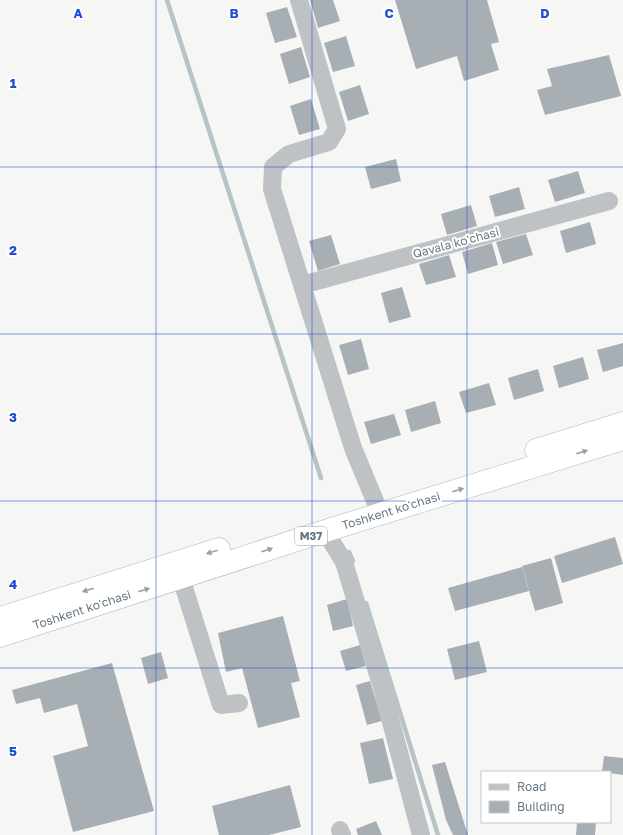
<svg xmlns="http://www.w3.org/2000/svg" width="623" height="835" font-family="'Golos Text',sans-serif">
	<style>
		.lines { fill: none; stroke-linecap: round; stroke-linejoin: round }
		.stream { stroke: #b7c3c7; stroke-width: 4.5 }
		.building { fill: #a8afb4 }
		.highway-casing { stroke: #b1b5b8; stroke-width: 23 }
		.minor { stroke: #bec2c5; stroke-width: 18 }
		.highway { stroke: #fff; stroke-width: 22 }
		.oneway { fill: #95a0a8 }
		.grid { fill: none; stroke: #1d4ed8; stroke-width: 1; stroke-opacity: 0.55 }
		.labels { text-anchor: middle; stroke-width: 4; stroke-linejoin: round; paint-order: stroke }
		.shield { fill: #fff; stroke: #95a0a8; stroke-width: 1 }
		.shield-label { font-size: 11px; font-weight: bold; fill: #687882 }
		.street-label { font-size: 12px; fill: #687882; stroke: #fff }
		.grid-label { font-size: 13px; text-anchor: middle; font-weight: bold; fill: #1d4ed8; stroke: #fff; stroke-width: 4; stroke-linejoin: round; paint-order: stroke }
	</style>
	<rect width="100%" height="100%" fill="#f6f6f4"/>
	<g class="lines">
		<!-- stream -->
		<path class="stream" d="M167 0 321 478
			M349 552 353 561
			M366 603 438 835"/>
	</g>
	<!-- building -->
	<path class="building" d="M310 0H333L340 21 318 28Z
		M395 0H487L499 42 491 44 499 70 464 81 457 56 416 69Z
		M287 7 297 37 275 43 266 13Z
		M346 36 355 66 333 72 324 43Z
		M301 47 310 77 289 84 280 54Z
		M609 55 621 96 545 115 537 90 552 86 547 69Z
		M360 85 369 114 348 121 339 92Z
		M311 99 320 129 299 135 290 106Z
		M396 159 401 181 371 189 365 167Z
		M578 171 585 193 555 202 548 180Z
		M519 187 525 209 495 217 489 196Z
		M471 205 477 226 447 235 441 214Z
		M590 222 596 244 566 253 560 231Z
		M526 234 533 255 503 264 496 242Z
		M331 235 340 264 318 271 309 241Z
		M492 243 498 265 468 274 462 252Z
		M449 255 456 277 426 285 419 264Z
		M402 287 411 317 389 323 381 293Z
		M361 339 369 369 348 375 339 345Z
		M623 343V366L603 372 597 350Z
		M583 357 589 379 559 388 553 366Z
		M538 369 544 391 514 400 508 378Z
		M489 383 496 405 466 413 459 392Z
		M435 401 441 423 411 432 405 410Z
		M394 414 401 435 371 444 364 422Z
		M615 537 623 564 562 583 554 556Z
		M551 558 563 603 535 611 522 566Z
		M522 567 529 591 455 611 448 588Z
		M347 599 353 626 333 631 327 605Z
		M283 616 300 681 291 683 300 717 258 728 242 668 226 672 218 633Z
		M479 641 487 672 455 680 447 649Z
		M360 645 366 666 346 671 340 651Z
		M161 652 168 678 148 684 141 658Z
		M112 663 154 811 73 832 53 756 88 746 77 704 44 713 40 698 16 704 12 690Z
		M370 681 382 721 367 725 356 685Z
		M383 738 393 779 369 784 360 743Z
		M604 756 623 758V775L602 772Z
		M445 762 468 835H453L446 820 432 765Z
		M290 785 301 827 269 835H219L212 806Z
		M376 821 382 835H358L356 829Z
		M577 822H596L595 835H576Z"/>
	<g class="lines">
		<!-- highway casing -->
		<g class="highway-casing">
			<path id="highway" d="M536 450 623 423
				M0 618 219 549
				M0 636 325 531 623 439"/>
		</g>
		<!-- minor -->
		<path class="minor" d="M299 0 337 129 329 142 289 154 273 167 272 189 353 448 375 501
			M302 285 609 201
			M325 531 344 562 382 688 421 835
			M181 578 221 705 239 703
			M340 830 342 835"/>
		<!-- highway -->
		<use href="#highway" class="highway"/>
	</g>
	<!-- one-way arrows -->
	<defs><path id="oneway-solid" d="M-6-.8H1V-3.2L6.5 0L1 3.2V.8H-6Z"/></defs>
	<g class="oneway">
		<use href="#oneway-solid" transform="translate(582 452) rotate(-17)"/>
		<use href="#oneway-solid" transform="translate(458 490) rotate(-17)"/>
		<use href="#oneway-solid" transform="translate(267 550) rotate(-18)"/>
		<use href="#oneway-solid" transform="translate(212 552) rotate(163)"/>
		<use href="#oneway-solid" transform="translate(88 590) rotate(163)"/>
		<use href="#oneway-solid" transform="translate(144 590) rotate(-18)"/>
	</g>
	<!-- grid -->
	<path class="grid" d="M156 0V835M312 0V835M467 0V835M0 167H623M0 334H623M0 501H623M0 668H623"/>
	<g class="labels">
		<!-- shield labels -->
		<rect class="shield" x="295" y="527" width="32" height="18" rx="3"/>
		<g class="shield-label">
			<text x="311" y="540">M37</text>
		</g>
		<!-- street labels -->
		<g class="street-label">
			<text transform="translate(456 243) rotate(-15)" y="4">Qavala ko'chasi</text>
			<text transform="translate(391 511) rotate(-17)" y="4">Toshkent ko'chasi</text>
			<text transform="translate(82 610) rotate(-18)" y="4">Toshkent ko'chasi</text>
		</g>
	</g>
	<g class="grid-label">
		<text x="78" y="18">A</text>
		<text x="234" y="18">B</text>
		<text x="389" y="18">C</text>
		<text x="545" y="18">D</text>
		<text x="13" y="88">1</text>
		<text x="13" y="255">2</text>
		<text x="13" y="422">3</text>
		<text x="13" y="589">4</text>
		<text x="13" y="756">5</text>
	</g>
	<!-- legend -->
	<rect x="481" y="771" width="130" height="52" fill="#ffffff" stroke="#c3c9cd"/>
	<rect x="489" y="784" width="20" height="6" fill="#bec2c5" stroke="#c3c9cd"/>
	<text x="517" y="791" font-size="12" fill="#687882">Road</text>
	<rect x="489" y="801" width="20" height="12" fill="#a8afb4" stroke="#c3c9cd"/>
	<text x="517" y="811" font-size="12" fill="#687882">Building</text>
</svg>
